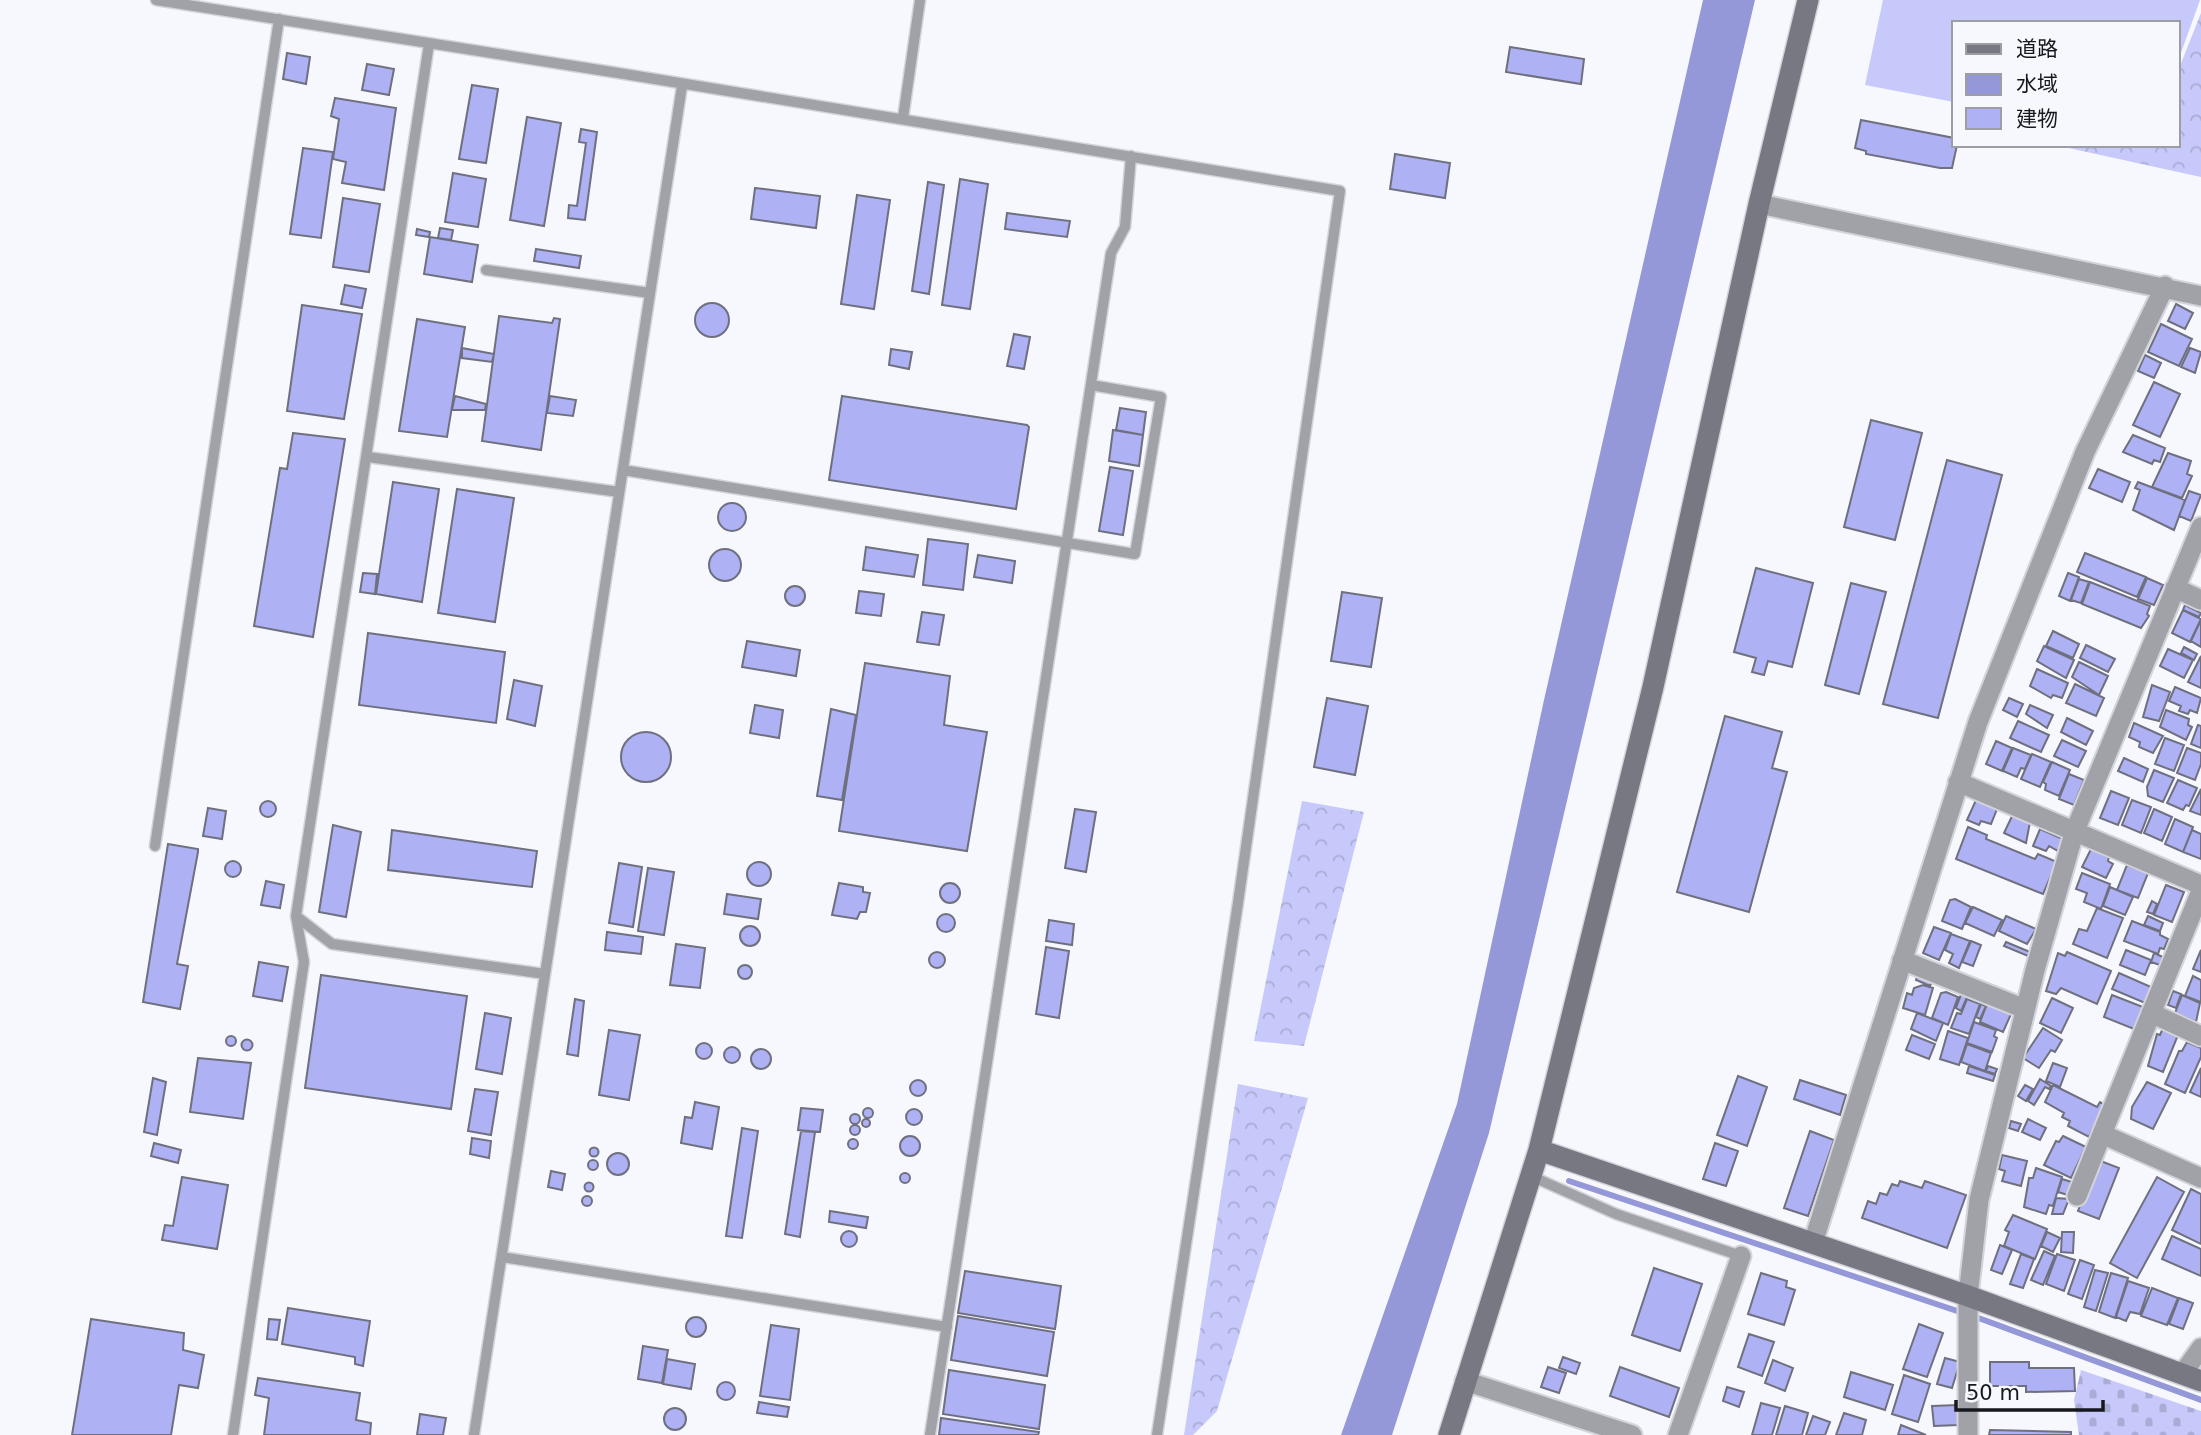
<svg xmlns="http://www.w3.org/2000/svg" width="2201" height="1435" viewBox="0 0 2201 1435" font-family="'DejaVu Sans','Noto Sans JP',sans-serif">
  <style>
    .forest { fill: url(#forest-crowns) }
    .cemetery { fill: url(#cemetery-stones) }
    .pitch { fill: #c6c9f9 }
    .water { fill: #9598d8 }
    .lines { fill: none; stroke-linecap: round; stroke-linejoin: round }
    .stream { stroke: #9598d8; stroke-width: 6 }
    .building { fill: #aeb1f3; stroke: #6f707f; stroke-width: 2 }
    .lane-casing { stroke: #d3d3da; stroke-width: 13 }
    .street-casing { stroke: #d3d3da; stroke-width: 23 }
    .secondary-casing { stroke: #d3d3da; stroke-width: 24 }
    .lane { stroke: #a1a1a8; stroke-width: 10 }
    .street { stroke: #a1a1a8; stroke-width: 19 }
    .secondary { stroke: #777882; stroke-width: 21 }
  </style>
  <defs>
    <pattern id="forest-crowns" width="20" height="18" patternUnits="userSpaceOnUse" patternTransform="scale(1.75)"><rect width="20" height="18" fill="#c6c9f9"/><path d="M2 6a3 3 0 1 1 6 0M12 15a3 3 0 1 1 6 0" fill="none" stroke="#a9acd5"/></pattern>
    <pattern id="cemetery-stones" width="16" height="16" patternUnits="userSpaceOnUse" patternTransform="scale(1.75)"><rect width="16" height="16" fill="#c6c9f9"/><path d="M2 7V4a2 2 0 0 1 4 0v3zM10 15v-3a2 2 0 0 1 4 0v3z" fill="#a9acd5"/></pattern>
  </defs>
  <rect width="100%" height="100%" fill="#f7f7fe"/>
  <!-- forest -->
  <path class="forest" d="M2201 13V177L2055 145H2178V71Z
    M1302 801 1364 812 1304 1046 1254 1041Z
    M1238 1084 1308 1098 1217 1411 1193 1435H1184Z"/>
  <!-- cemetery -->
  <path class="cemetery" d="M2081 1370 2201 1411V1435H2079L2074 1400Z"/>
  <!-- pitch -->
  <path class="pitch" d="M1883 0H2200L2178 61V23H1954V102L1865 85Z"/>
  <!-- water -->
  <path class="water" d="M1703 0H1755L1489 1133 1392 1435H1341L1457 1104 1544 700Z"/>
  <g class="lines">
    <!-- stream -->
    <path class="stream" d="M1569 1181 1984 1320 2201 1400"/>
  </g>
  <!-- building -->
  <path class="building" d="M1510 47 1584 59 1581 84 1506 72Z
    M287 53 310 57 306 84 283 79Z
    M367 64 394 69 389 95 362 90Z
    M472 85 498 89 486 163 459 159Z
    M335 98 396 108 384 190 342 183 346 162 333 159 339 119 331 116Z
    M527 117 561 123 544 226 510 220Z
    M1861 120 1954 138 1957 145 1952 168H1940L1866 154V151L1855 148Z
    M581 129 597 132 585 220 568 218 569 205 577 206 586 143 579 142Z
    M303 148 333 152 321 238 290 234Z
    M1395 154 1450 163 1445 198 1390 189Z
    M453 173 486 179 478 227 445 222Z
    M960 179 988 184 970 309 942 305Z
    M928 182 944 185 929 294 912 291Z
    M755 188 820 196 816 228 751 219Z
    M857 195 890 200 874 309 841 304Z
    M343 198 380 204 369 272 333 267Z
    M1007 213 1070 221 1067 237 1005 229Z
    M440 228 453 230 451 240 438 238Z
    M417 229 430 232 429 237 416 235Z
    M430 237 478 245 472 282 424 274Z
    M536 249 581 256 579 268 534 261Z
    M345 285 366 289 362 308 341 304Z
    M695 320a17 17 0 1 1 34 0a17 17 0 1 1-34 0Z
    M2176 304 2193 313 2185 329 2168 321Z
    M302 305 362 314 344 419 287 411Z
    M499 316 552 323 554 318 560 319 541 450 482 441Z
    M417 319 465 327 447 437 399 431Z
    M2161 324 2192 339 2179 366 2148 352Z
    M1014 334 1030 337 1024 369 1007 366Z
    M462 348 494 354 492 362 462 358Z
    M2190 348 2201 352 2195 373 2181 367Z
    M891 349 912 352 909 369 889 365Z
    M2145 355 2161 363 2154 378 2138 371Z
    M2154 382 2180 394 2160 437 2133 425Z
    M455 396 486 404 485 410H452Z
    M550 396 576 400 573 416 547 413Z
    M842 396 1027 425 1029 427 1016 509 829 480Z
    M1120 408 1146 412 1143 435 1116 430Z
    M1871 420 1922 433 1895 540 1844 527Z
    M1113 430 1143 435 1139 466 1109 461Z
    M293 433 345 439 313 637 254 626 280 468 287 469Z
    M2133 435 2165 448 2160 462 2154 460 2152 464 2123 452Z
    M2168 453 2191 461 2187 474 2192 476 2182 498 2152 487Z
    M1947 460 2002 475 1938 718 1883 704Z
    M1110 467 1133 471 1123 535 1099 531Z
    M2098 469 2130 482 2122 502 2089 488Z
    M393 482 439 489 422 602 376 594Z
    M2138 482 2185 500 2174 530 2133 510 2140 490 2135 488Z
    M457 489 514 498 495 622 438 613Z
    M2189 491 2201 495 2191 521 2179 516Z
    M718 517a14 14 0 1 1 28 0a14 14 0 1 1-28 0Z
    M928 539 968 544 963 590 923 585Z
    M866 547 918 555 914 577 863 570Z
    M709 565a16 16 0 1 1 32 0a16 16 0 1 1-32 0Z
    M2085 553 2146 577 2137 597 2077 572Z
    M978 555 1015 561 1012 583 974 577Z
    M1756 568 1813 583 1792 667 1768 661 1764 675 1752 672 1756 658 1734 652Z
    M363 573 377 574 375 594 360 592Z
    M2068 573 2079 577 2070 601 2059 596Z
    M2147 578 2163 585 2154 605 2138 599Z
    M2079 579 2089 582 2081 603 2071 600Z
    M2090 582 2150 606 2147 614 2149 616 2141 628 2082 604Z
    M1851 583 1886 592 1859 694 1825 685Z
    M785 596a10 10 0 1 1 20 0a10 10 0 1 1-20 0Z
    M859 591 884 594 881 616 856 613Z
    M1342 592 1382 598 1371 667 1331 661Z
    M2185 605 2201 613 2199 617 2183 610Z
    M2183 610 2201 619 2190 642 2172 633Z
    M922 612 944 615 939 645 917 642Z
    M2201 620V647L2191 641Z
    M2053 631 2079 644 2073 658 2046 646Z
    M368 633 505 652 496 723 359 705Z
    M747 641 800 650 796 676 742 667Z
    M2086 645 2115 659 2108 672 2080 658Z
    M2044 646 2074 660 2066 678 2037 661Z
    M2184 647 2197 654 2194 660 2181 653Z
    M2168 649 2193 660 2184 678 2160 666Z
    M2201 656V688L2188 682Z
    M2079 662 2108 676 2099 695 2072 677Z
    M865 663 950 676 944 725 987 732 967 851 839 831Z
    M2037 669 2068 683 2062 698 2053 695 2051 698 2030 686Z
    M514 680 542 686 535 726 507 719Z
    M2075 684 2104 698 2096 716 2066 703Z
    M2152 685 2170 692 2159 721 2143 717Z
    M2175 687 2201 698 2197 713 2190 710 2188 714 2179 711 2181 706 2169 701Z
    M1327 698 1368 706 1355 775 1314 767Z
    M2009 698 2023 704 2017 717 2003 710Z
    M755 705 783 710 779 738 750 733Z
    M2030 705 2053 715 2047 728 2026 714Z
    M831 709 856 715 842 800 817 796Z
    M2166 710 2189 719 2188 725 2192 727 2186 740 2160 727Z
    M1725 716 1782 732 1772 768 1787 772 1749 912 1677 892Z
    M2067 718 2093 731 2086 745 2061 732Z
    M2018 721 2049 735 2041 752 2010 738Z
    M2134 723 2163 736 2153 753 2139 747 2140 742 2129 737Z
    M2198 725 2201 726V748L2191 744Z
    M621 757a25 25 0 1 1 50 0a25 25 0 1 1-50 0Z
    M2165 738 2184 745 2174 771 2155 764Z
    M2062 740 2086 751 2078 767 2054 756Z
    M1996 741 2012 748 2002 771 1986 764Z
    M2013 748 2031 755 2025 769 2021 768 2017 777 2003 771Z
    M2187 748 2201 753V764L2195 780 2177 773Z
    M2032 754 2051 762 2040 787 2021 779Z
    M2124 758 2148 769 2143 782 2118 771Z
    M2052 762 2070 770 2059 796 2045 790 2046 784 2043 782Z
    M2154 770 2174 778 2163 802 2148 796 2147 787Z
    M2069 774 2084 780 2074 805 2059 799Z
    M2178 780 2197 788 2189 806 2186 805 2183 810 2167 803Z
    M2201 789V815L2190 811Z
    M2111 791 2129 798 2118 825 2100 818Z
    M1976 800 1997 809 1991 824 1981 821 1979 825 1967 820Z
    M2132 800 2151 807 2141 833 2122 825Z
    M260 809a8 8 0 1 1 16 0a8 8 0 1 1-16 0Z
    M208 808 226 811 222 839 203 836Z
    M1075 809 1096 812 1086 872 1065 868Z
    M2154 809 2172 817 2162 841 2144 833Z
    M2013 814 2030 822 2026 843 2004 833Z
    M2175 819 2193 827 2183 852 2165 844Z
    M333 825 361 832 346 917 319 912Z
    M1968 827 1987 835 1986 839 2035 859 2038 854 2057 862 2043 894 1956 859Z
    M2040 829 2063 839 2058 851 2049 846 2046 851 2033 846Z
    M392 830 537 851 532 887 388 870Z
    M2192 830 2201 834V859L2183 852Z
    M168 844 198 849V852L177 964 188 966 180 1009 143 1002Z
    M2091 849 2109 857 2108 861 2113 864 2106 878 2082 867Z
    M225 869a8 8 0 1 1 16 0a8 8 0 1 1-16 0Z
    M747 874a12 12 0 1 1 24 0a12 12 0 1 1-24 0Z
    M619 863 642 867 633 927 609 923Z
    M2127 865 2148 873 2138 898 2117 890Z
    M648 868 674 872 664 935 638 931Z
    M2082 873 2110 884 2101 909 2084 902 2087 893 2076 889Z
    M266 881 284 885 280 908 261 905Z
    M940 893a10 10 0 1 1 20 0a10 10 0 1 1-20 0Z
    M839 883 863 887V892L870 893 866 912H860L857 919 832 915Z
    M2166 885 2184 892 2172 922 2154 915Z
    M2110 887 2133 897 2125 915 2103 906Z
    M727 894 761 899 758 919 724 914Z
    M1955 899 1971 907 1962 929 1942 921 1950 900Z
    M2152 901 2157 904 2153 914 2147 912Z
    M1973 907 2002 920 1994 936 1965 923Z
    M2097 908 2123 918 2107 958 2073 944 2079 929 2087 931Z
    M937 923a9 9 0 1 1 18 0a9 9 0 1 1-18 0Z
    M2006 916 2036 929 2027 944 1999 931Z
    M2148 916 2163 923 2160 931 2144 925Z
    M1049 920 1074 924 1072 945 1046 941Z
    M2132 921 2160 932V935L2168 939 2164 949 2160 948 2158 954 2124 941Z
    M740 936a10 10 0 1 1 20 0a10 10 0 1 1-20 0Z
    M1934 927 1951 933 1939 960 1923 953Z
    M607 932 643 937 641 954 605 950Z
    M1951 934 1970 941 1959 968 1949 963 1953 954 1945 950Z
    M1971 941 1981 945 1973 966 1962 962Z
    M2006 942 2030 952 2028 956 2004 946Z
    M676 944 705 948 700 988 670 985Z
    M1046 947 1069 951 1059 1018 1036 1014Z
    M2126 950 2151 960 2145 975 2120 965Z
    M2201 950V972L2193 969Z
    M929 960a8 8 0 1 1 16 0a8 8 0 1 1-16 0Z
    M2067 952 2111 971 2097 1004 2061 988 2056 994 2046 991 2058 953 2065 956Z
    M2154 953 2163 957 2160 965 2151 962Z
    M259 962 288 967 282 1001 253 996Z
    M738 972a7 7 0 1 1 14 0a7 7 0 1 1-14 0Z
    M1919 972 1933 979 1930 986 1916 980Z
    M2119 973 2151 987 2145 1003 2112 989Z
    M321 975 467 996 451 1109 305 1088Z
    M2193 976 2201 980V1002L2185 996Z
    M1923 985 1933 988 1925 1015 1903 1008 1907 993 1912 995 1914 988Z
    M2173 991 2181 994 2176 1008 2168 1005Z
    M1946 992 1958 997 1948 1025 1932 1018 1941 993Z
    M1962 992 1968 995 1961 1011 1956 1008Z
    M2112 995 2143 1007 2134 1029 2104 1017Z
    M2182 995 2200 1003 2196 1022 2175 1013Z
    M2052 998 2073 1008 2061 1033 2040 1023Z
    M575 999 584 1001 578 1056 567 1054Z
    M1967 999 1980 1004 1969 1034 1951 1028 1957 1013 1961 1014Z
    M1981 1004 1986 1006 1980 1019 1976 1017Z
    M1987 1004 2011 1014 2003 1032 1980 1022Z
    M485 1013 511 1018 502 1074 476 1069Z
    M1917 1013 1943 1023 1936 1041 1911 1029Z
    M1974 1022 1996 1030 1994 1036 1997 1038 1992 1052 1967 1043Z
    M2043 1028 2062 1040 2055 1052 2051 1050 2039 1068 2023 1058Z
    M2163 1028 2178 1035 2163 1072 2148 1066 2157 1034 2160 1035Z
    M609 1030 640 1035 629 1100 599 1095Z
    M1948 1031 1968 1038 1959 1065 1940 1059Z
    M1912 1035 1935 1044 1929 1059 1906 1050Z
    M226 1041a5 5 0 1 1 10 0a5 5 0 1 1-10 0Z
    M241.5 1045a5.5 5.5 0 1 1 11 0a5.5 5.5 0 1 1-11 0Z
    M2187 1042 2201 1048V1057L2185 1093 2165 1084 2179 1051H2182Z
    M696 1051a8 8 0 1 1 16 0a8 8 0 1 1-16 0Z
    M1967 1044 1991 1053 1985 1071 1961 1062Z
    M724 1055a8 8 0 1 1 16 0a8 8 0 1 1-16 0Z
    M751 1059a10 10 0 1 1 20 0a10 10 0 1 1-20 0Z
    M198 1058 251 1063 243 1119 190 1112Z
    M2053 1063 2067 1068 2060 1087 2046 1081Z
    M1969 1066 1995 1075 1993 1081 1967 1073Z
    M1988 1066 1997 1069 1995 1074 1986 1071Z
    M2201 1068V1097L2190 1092Z
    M1738 1076 1767 1087 1747 1146 1717 1135Z
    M153 1078 166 1082 157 1135 144 1132Z
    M2040 1079 2051 1086 2049 1089 2045 1087 2034 1105 2028 1101Z
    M1800 1080 1846 1095 1840 1115 1794 1099Z
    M910 1088a8 8 0 1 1 16 0a8 8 0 1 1-16 0Z
    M2147 1082 2171 1093 2153 1129 2131 1119 2132 1107Z
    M2025 1085 2033 1089 2026 1101 2018 1096Z
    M2053 1085 2097 1107 2100 1102 2105 1105 2089 1137 2068 1126 2070 1121 2062 1117 2064 1113 2045 1102Z
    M475 1089 498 1092 491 1135 468 1131Z
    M695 1102 719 1107 712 1149 681 1143 685 1117 692 1118Z
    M863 1113a5 5 0 1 1 10 0a5 5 0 1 1-10 0Z
    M801 1108 823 1110 820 1132 798 1130Z
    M906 1117a8 8 0 1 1 16 0a8 8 0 1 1-16 0Z
    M850 1119a5 5 0 1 1 10 0a5 5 0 1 1-10 0Z
    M862 1123a4 4 0 1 1 8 0a4 4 0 1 1-8 0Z
    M2028 1119 2046 1128 2040 1140 2022 1132Z
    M2011 1121 2021 1124 2018 1131 2009 1128Z
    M850 1130a5 5 0 1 1 10 0a5 5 0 1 1-10 0Z
    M742 1128 758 1131 742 1238 726 1236Z
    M801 1131 815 1132 800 1237 785 1234Z
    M1810 1131 1834 1140 1808 1216 1784 1208Z
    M900 1146a10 10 0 1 1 20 0a10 10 0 1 1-20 0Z
    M2063 1136 2086 1147 2071 1178 2044 1165 2056 1141 2059 1142Z
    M472 1138 491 1141 489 1158 470 1154Z
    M848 1144a5 5 0 1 1 10 0a5 5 0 1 1-10 0Z
    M154 1143 181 1150 178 1163 151 1156Z
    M1715 1143 1738 1151 1726 1186 1703 1179Z
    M589.5 1152a4.5 4.5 0 1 1 9 0a4.5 4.5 0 1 1-9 0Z
    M607 1164a11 11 0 1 1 22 0a11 11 0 1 1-22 0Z
    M2002 1155 2027 1161 2021 1186 2002 1181 2005 1171 1999 1169Z
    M2098 1160 2119 1168 2099 1219 2078 1211Z
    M588 1165a5 5 0 1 1 10 0a5 5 0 1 1-10 0Z
    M2036 1168 2062 1177 2053 1206 2049 1205 2046 1214 2024 1207 2029 1178H2033Z
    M551 1171 565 1174 562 1190 548 1187Z
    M900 1178a5 5 0 1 1 10 0a5 5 0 1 1-10 0Z
    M182 1177 228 1185 217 1249 162 1240 165 1225 173 1226Z
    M2157 1177 2184 1192 2137 1278 2110 1263Z
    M2062 1179 2075 1183 2071 1196 2058 1192Z
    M1900 1181 1922 1188 1925 1181 1966 1195 1947 1248 1862 1218 1868 1201 1876 1204 1880 1193 1887 1195 1892 1184 1898 1186Z
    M584.5 1187a4.5 4.5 0 1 1 9 0a4.5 4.5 0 1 1-9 0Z
    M2191 1189 2201 1194V1244L2172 1230Z
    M582 1201a5 5 0 1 1 10 0a5 5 0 1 1-10 0Z
    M2056 1198 2069 1199 2063 1214H2052Z
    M830 1211 868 1217 866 1228 829 1222Z
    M2013 1215 2047 1229 2035 1259 2004 1246 2009 1232 2005 1230Z
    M841 1239a8 8 0 1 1 16 0a8 8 0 1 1-16 0Z
    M2047 1232 2060 1238 2053 1252 2041 1246Z
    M2062 1232H2074L2073 1253 2061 1252Z
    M2172 1236 2201 1249V1276L2162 1259Z
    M2000 1245 2012 1250 2002 1274 1991 1270Z
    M2044 1251 2055 1256 2043 1285 2031 1280Z
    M2021 1254 2034 1259 2023 1288 2010 1284Z
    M2057 1254 2075 1260 2064 1291 2046 1284Z
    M2080 1260 2094 1265 2082 1299 2068 1294Z
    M1654 1268 1702 1284 1680 1351 1632 1335Z
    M2095 1270 2108 1273 2096 1311 2084 1307Z
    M965 1271 1061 1286 1055 1329 958 1313Z
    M1761 1273 1787 1281 1786 1287 1795 1290 1784 1325 1748 1314Z
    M2111 1273 2128 1278 2115 1318 2099 1312Z
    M2128 1281 2149 1288 2140 1314 2130 1312 2126 1321 2116 1317Z
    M2152 1288 2178 1298 2167 1325 2141 1316Z
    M2179 1298 2193 1303 2183 1329 2169 1324Z
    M288 1308 370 1321 363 1366 355 1364V1357L282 1344Z
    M958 1316 1054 1332 1047 1376 951 1360Z
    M686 1327a10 10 0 1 1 20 0a10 10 0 1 1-20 0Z
    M91 1319 184 1333 183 1350 204 1355 198 1388 179 1385 171 1435H72Z
    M269 1319 280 1320 277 1340 267 1339Z
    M1919 1324 1943 1333 1927 1377 1903 1369Z
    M771 1325 799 1329 790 1400 760 1396Z
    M1749 1334 1774 1342 1762 1376 1738 1367Z
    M643 1346 668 1350 662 1383 638 1379Z
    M1563 1357 1580 1363 1576 1374 1559 1368Z
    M1945 1358 1960 1362 1952 1388 1937 1384Z
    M667 1359 695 1364 691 1389 663 1384Z
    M1773 1360 1793 1368 1785 1391 1765 1383Z
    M1990 1362H2029V1368H2074L2075 1391 2026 1392V1386H1990Z
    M1548 1367 1566 1373 1559 1393 1541 1387Z
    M1620 1367 1679 1388 1669 1417 1610 1396Z
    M949 1370 1045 1385 1039 1429 943 1414Z
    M1851 1372 1893 1385 1885 1410 1844 1397Z
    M1904 1375 1930 1384 1918 1422 1892 1414Z
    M258 1378 360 1393 356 1420 371 1423 370 1435H264L269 1398 255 1395Z
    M717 1391a9 9 0 1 1 18 0a9 9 0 1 1-18 0Z
    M1727 1387 1744 1392 1739 1407 1723 1401Z
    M759 1402 789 1407 787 1417 757 1413Z
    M1761 1403 1780 1408 1772 1435H1752Z
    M1958 1405 1959 1425 1934 1426 1932 1406Z
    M1785 1406 1808 1413 1802 1435H1776Z
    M664 1419a11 11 0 1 1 22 0a11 11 0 1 1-22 0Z
    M1844 1413 1866 1420 1862 1435H1836Z
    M420 1414 446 1418 443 1435H417Z
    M1813 1416 1830 1422 1825 1435H1806Z
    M941 1418 1039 1432 1038 1435H939Z
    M1901 1425 1926 1435H1898Z
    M1990 1430 2071 1432V1435H1989Z"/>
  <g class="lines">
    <!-- lane casing -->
    <g class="lane-casing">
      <path id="lane" d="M156 0C551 61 946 126 1340 191L1238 903 1157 1435
        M903 118 920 0
        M486 270 650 293
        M368 457 619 492
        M623 470 1135 554 1161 397 1091 385
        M155 846 279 19
        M296 916 332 944 545 974
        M1531 1176 1616 1214 1741 1256
        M502 1257 947 1327
        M233 1435 304 962 296 916 429 44
        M474 1435 682 86
        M930 1435 1111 253 1125 227 1131 156"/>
    </g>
    <!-- street casing -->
    <g class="street-casing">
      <path id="street" d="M1759 204 2201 296
        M2175 588 2201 600
        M1958 782 2201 885
        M2201 891 2102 1134 2201 1178
        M1902 960 2025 1009
        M2151 1013 2201 1036
        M2077 1196 2102 1134
        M1813 1243 1978 722 2085 452 2165 286
        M2183 1373 2201 1348
        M1465 1381 1632 1435
        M1678 1435 1741 1256
        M1968 1435V1296L1979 1200 2035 970 2074 833 2201 527"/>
    </g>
    <!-- secondary casing -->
    <g class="secondary-casing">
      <path id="secondary" d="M1539 1150 1968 1296 2201 1381
        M1449 1435 1539 1150 1653 687 1759 204 1808 0"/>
    </g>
    <!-- lane -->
    <use href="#lane" class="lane"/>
    <!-- street -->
    <use href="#street" class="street"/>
    <!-- secondary -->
    <use href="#secondary" class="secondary"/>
  </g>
  <!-- legend -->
  <rect x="1952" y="21" width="228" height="126" fill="#f7f7fe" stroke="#9d9ea4" stroke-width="2"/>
  <rect x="1966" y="44" width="35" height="10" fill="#777882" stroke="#9d9ea4" stroke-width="2"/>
  <text x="2016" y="56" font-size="21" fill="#17181d">道路</text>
  <rect x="1966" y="74" width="35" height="21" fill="#9598d8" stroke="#9d9ea4" stroke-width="2"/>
  <text x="2016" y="91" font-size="21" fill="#17181d">水域</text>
  <rect x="1966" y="108" width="35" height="21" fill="#aeb1f3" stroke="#9d9ea4" stroke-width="2"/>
  <text x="2016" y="126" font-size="21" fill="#17181d">建物</text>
  <!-- scale -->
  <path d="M1956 1400v10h147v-10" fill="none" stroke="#17181d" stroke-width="3.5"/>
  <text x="1966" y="1400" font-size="21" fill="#17181d" stroke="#f7f7fe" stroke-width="5" paint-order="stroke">50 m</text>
</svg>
